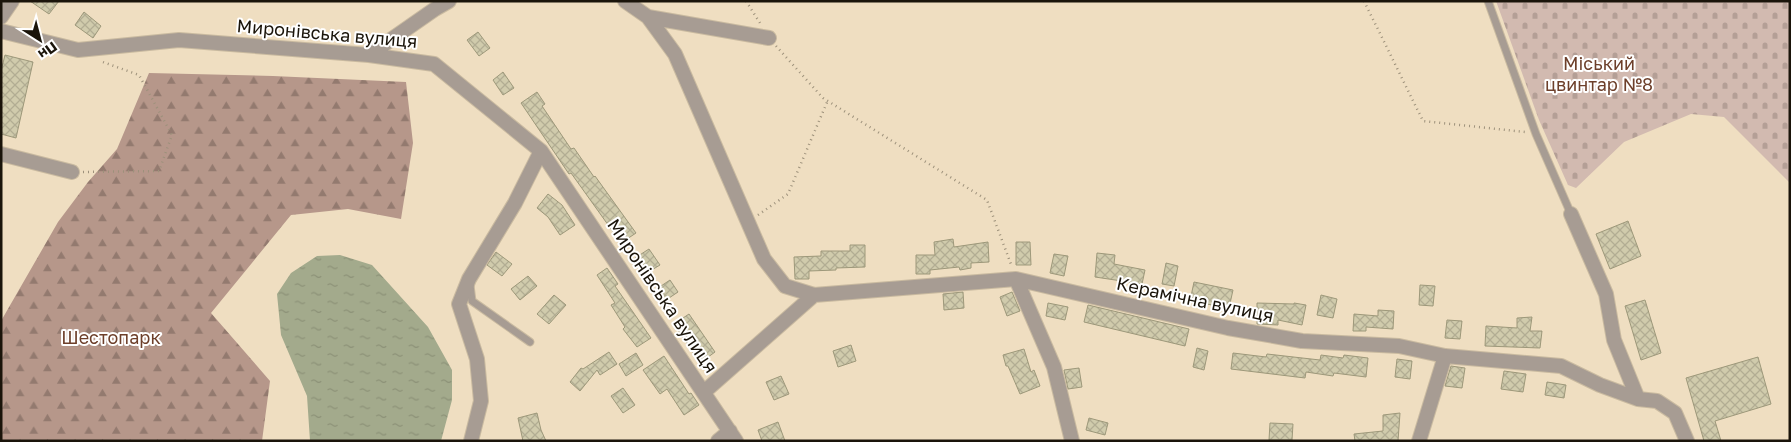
<svg xmlns="http://www.w3.org/2000/svg" width="1791" height="442" viewBox="0 0 1791 442" font-family="'Golos Text',sans-serif">
  <style>
    .forest { fill: url(#forest-firs) }
    .cemetery { fill: url(#cemetery-stones) }
    .water { fill: url(#water-ripples) }
    .building { fill: url(#building-cross-hatch); stroke: #9d987a }
    .lines { fill: none; stroke-linecap: round; stroke-linejoin: round }
    .service-casing { stroke: #c9baa0; stroke-width: 9 }
    .minor-casing { stroke: #c9baa0; stroke-width: 16 }
    .path { stroke: #9d917b; stroke-width: 2.5; stroke-dasharray: 1 4; stroke-linecap: butt }
    .service { stroke: #a79c93; stroke-width: 7 }
    .minor { stroke: #a79c93; stroke-width: 14 }
    .labels { text-anchor: middle; stroke-width: 4; stroke-linejoin: round; paint-order: stroke }
    .street-label { font-size: 18px; fill: #1a140a; stroke: #fff }
    .park-label { font-size: 18px; fill: #6d3f2a; stroke: #fff }
  </style>
  <defs>
    <pattern id="forest-firs" width="22" height="20" patternUnits="userSpaceOnUse" patternTransform="scale(1.25)"><rect width="22" height="20" fill="#b6978a"/><path d="M5 1l3.5 6h-7zM16 11l3.5 6h-7z" fill="#937a6f"/></pattern>
    <pattern id="cemetery-stones" width="16" height="16" patternUnits="userSpaceOnUse" patternTransform="scale(1.25)"><rect width="16" height="16" fill="#d2bab0"/><path d="M2 7V4a2 2 0 0 1 4 0v3zM10 15v-3a2 2 0 0 1 4 0v3z" fill="#b49f96"/></pattern>
    <pattern id="water-ripples" width="26" height="14" patternUnits="userSpaceOnUse" patternTransform="scale(1.25)"><rect width="26" height="14" fill="#a3aa8c"/><path d="M2 4q2-2 4 0t4 0M15 11q2-2 4 0t4 0" fill="none" stroke="#8c9177"/></pattern>
    <pattern id="building-cross-hatch" width="8" height="8" patternUnits="userSpaceOnUse" patternTransform="scale(1.25)"><rect width="8" height="8" fill="#d0cbac"/><path d="M0 0l8 8M0 8l8-8" fill="none" stroke="#b2ad93"/></pattern>
  </defs>
  <rect width="100%" height="100%" fill="#efdec1"/>
  <!-- forest -->
  <path class="forest" d="M149 73 273 76 406 82 413 143 401 219 348 209 291 215 211 313 270 381 262 441H1V321L58 222 88 182 117 149Z"/>
  <!-- cemetery -->
  <path class="cemetery" d="M1496 1H1790V183L1724 117 1691 114 1624 142 1576 188 1568 185 1539 120Z"/>
  <!-- water -->
  <path class="water" d="M340 255 372 265 428 327 452 370V400L441 441H310L307 396 281 335 277 294 291 273 317 256Z"/>
  <!-- building -->
  <path class="building" d="M30 1H59L49 14Z
    M84 12 101 26 93 38 75 25Z
    M478 32 490 48 479 56 467 40Z
    M5 55 33 62 16 138 1 134V71Z
    M503 72 514 88 503 95 493 80Z
    M537 92 545 104 542 106 571 149 574 148 594 177 595 176 636 233 621 243 571 173 569 174 521 103Z
    M548 194 562 205 575 225 560 235 548 217 537 208Z
    M1628 221 1641 256 1610 269 1596 234Z
    M953 239 954 247 988 242 989 262 971 263V268L960 270 959 267 930 270V274H916V255H935L934 242Z
    M1016 242H1030L1031 265H1016Z
    M850 245H865V267L836 268V270L809 271V279H795L794 257 821 256V251H850Z
    M649 249 660 265 645 274 635 258Z
    M496 252 512 264 502 276 487 265Z
    M1097 253 1115 255 1114 264 1145 270 1142 284 1095 277Z
    M1054 254 1068 256 1064 276 1050 273Z
    M1166 263 1178 266 1174 286 1162 284Z
    M607 268 618 284 615 286 651 338 637 347 623 329 625 327 611 305 615 303 597 275Z
    M528 276 537 286 520 300 511 289Z
    M670 280 678 292 663 302 655 290Z
    M1194 282 1233 290 1229 308 1190 301Z
    M1420 285 1435 286 1433 306 1419 305Z
    M963 292 964 308 944 310 943 294Z
    M1012 292 1020 311 1007 316 1000 297Z
    M554 295 566 305 549 324 537 314Z
    M1321 295 1337 299 1333 318 1317 315Z
    M1645 300 1661 353 1641 360 1625 306Z
    M1048 303 1068 307 1065 320 1046 316Z
    M1257 303 1294 304V303L1306 305 1302 325 1278 320V325L1257 324Z
    M1088 305 1189 329 1185 346 1084 322Z
    M1378 310 1394 311 1393 329 1366 327V331H1353L1354 314 1378 316Z
    M689 314 715 352 700 363 674 324Z
    M1532 317 1530 331H1542L1540 348 1485 346 1486 326 1517 328V318Z
    M1447 320 1462 321 1460 339 1445 338Z
    M851 345 856 361 838 367 833 351Z
    M1197 348 1208 351 1204 370 1193 367Z
    M1024 349 1031 372 1034 370 1040 386 1020 394 1008 366H1006L1003 355Z
    M609 352 617 364 600 375 597 370 580 391 570 382 581 368 583 369Z
    M636 353 643 365 626 376 619 364Z
    M1233 353 1266 357 1267 354 1320 360 1321 355 1343 358 1344 355 1368 358 1366 377 1334 373 1333 376 1306 372 1305 378 1231 369Z
    M664 356 689 394 691 393 699 405 684 415 667 389 660 394 643 370Z
    M1758 357 1771 404 1715 421 1721 441H1704L1686 378Z
    M1397 359 1412 361 1410 379 1395 377Z
    M1451 366 1465 368 1462 388 1445 386Z
    M1079 368 1082 387 1068 389 1064 370Z
    M1504 371 1526 374 1523 392 1501 389Z
    M781 376 789 394 774 400 766 382Z
    M1547 382 1566 385 1564 398 1545 395Z
    M623 388 635 405 623 413 611 396Z
    M537 413 541 430 546 441H523L518 418Z
    M1400 413 1398 441H1355L1354 434 1383 431V415Z
    M1089 418 1108 423 1105 435 1086 430Z
    M778 422 785 441H762L758 430Z
    M1270 423 1293 424 1292 440H1269Z"/>
  <g class="lines">
    <!-- service casing -->
    <g class="service-casing">
      <path id="service" d="M1488 1 1536 134 1571 214
        M470 285 472 301 530 342"/>
    </g>
    <!-- minor casing -->
    <g class="minor-casing">
      <path id="minor" d="M625 1 648 17 675 54 764 259 785 286 814 295
        M1 17 12 1
        M648 17 769 38
        M1 31 78 50 179 40 369 55 434 64 541 151 736 441
        M369 55 435 9 449 1
        M1 154 72 172
        M1571 214 1606 294 1614 340 1638 399
        M1016 279 1054 367 1072 441
        M704 392 814 295 1016 279 1228 328 1302 341 1399 346 1445 356 1561 366 1600 385 1638 399 1657 401 1675 413 1687 441
        M471 441 481 401 477 359 459 304 469 279 515 203 541 151
        M718 441 730 431
        M1419 441 1445 356"/>
    </g>
    <!-- path -->
    <path class="path" d="M746 1 760 23
      M1364 1 1423 121 1525 132
      M776 46 823 98 987 200 1012 267
      M83 172 159 171 172 135 139 75 100 61
      M758 215 788 194 828 100"/>
    <!-- service -->
    <use href="#service" class="service"/>
    <!-- minor -->
    <use href="#minor" class="minor"/>
  </g>
  <g class="labels">
    <!-- street labels -->
    <g class="street-label">
      <text transform="translate(327 34) rotate(5)" y="6">Миронівська вулиця</text>
      <text transform="translate(662 296) rotate(56)" y="6">Миронівська вулиця</text>
      <text transform="translate(1195 300) rotate(12)" y="6">Керамічна вулиця</text>
    </g>
    <!-- park labels -->
    <g class="park-label">
      <text x="1599" y="70">Міський<tspan x="1599" dy="21">цвинтар №8</tspan></text>
      <text x="111" y="344">Шестопарк</text>
    </g>
  </g>
  <!-- border -->
  <rect width="1791" height="442" fill="none" stroke="#1a140a" stroke-width="5"/>
  <!-- north arrow -->
  <g transform="translate(40 40) rotate(144)" stroke="#ffffff" stroke-width="4" paint-order="stroke">
  <path d="M0-4L9 19L0 12L-9 19Z" fill="#1a140a"/>
  <text y="-8" font-size="14" font-weight="bold" text-anchor="middle" fill="#1a140a">Пн</text>
  </g>
</svg>
